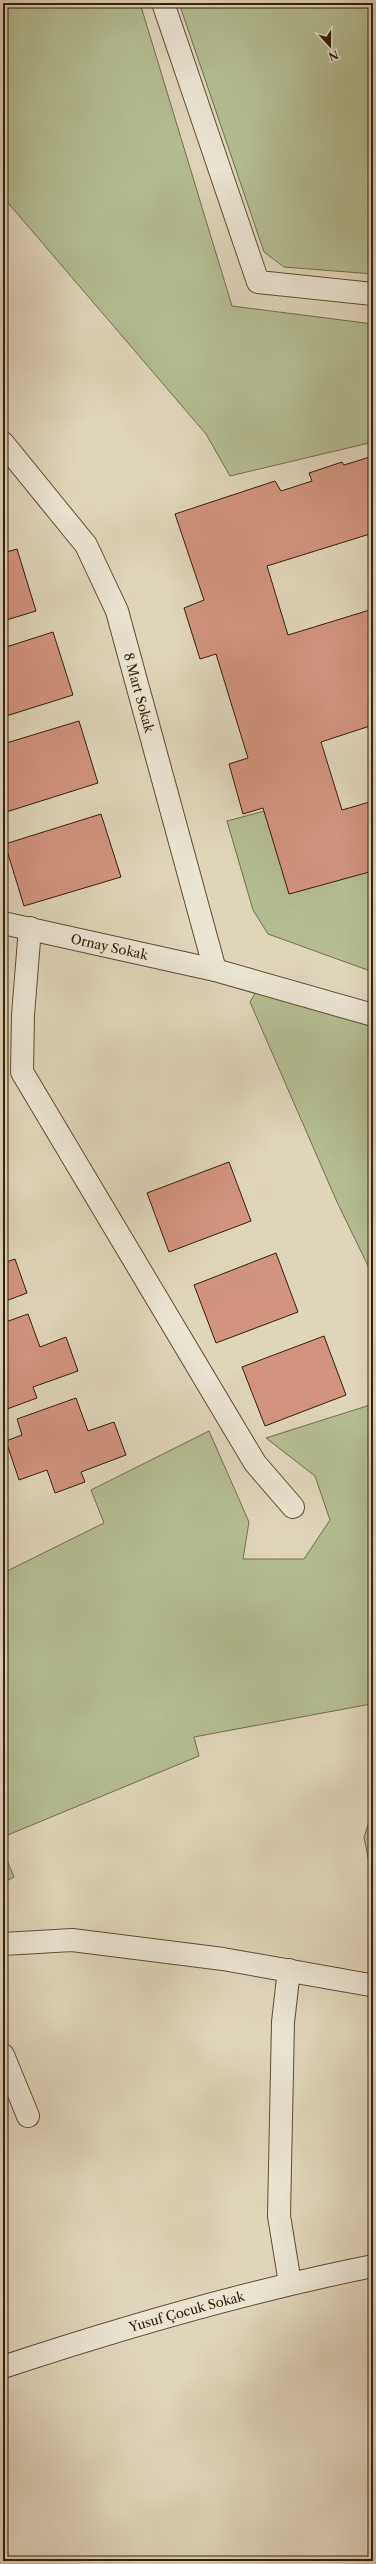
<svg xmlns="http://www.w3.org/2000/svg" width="376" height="2564" viewBox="0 0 376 2564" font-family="'Libre Caslon Text',serif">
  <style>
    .green { fill: #b3bd90; stroke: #746e4a }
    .building { fill: #d2947d; stroke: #352003 }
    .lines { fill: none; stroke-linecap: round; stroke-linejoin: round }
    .lane-casing { stroke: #604d31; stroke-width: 24 }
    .street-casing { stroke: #604d31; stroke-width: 24 }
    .lane { stroke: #eae4d3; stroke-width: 22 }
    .street { stroke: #eae4d3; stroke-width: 22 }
    .labels { text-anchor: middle; stroke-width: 3; stroke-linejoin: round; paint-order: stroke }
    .street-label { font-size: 13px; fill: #352003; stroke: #eae4d3 }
  </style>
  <rect width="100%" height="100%" fill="#dfd5bb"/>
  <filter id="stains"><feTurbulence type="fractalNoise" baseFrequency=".005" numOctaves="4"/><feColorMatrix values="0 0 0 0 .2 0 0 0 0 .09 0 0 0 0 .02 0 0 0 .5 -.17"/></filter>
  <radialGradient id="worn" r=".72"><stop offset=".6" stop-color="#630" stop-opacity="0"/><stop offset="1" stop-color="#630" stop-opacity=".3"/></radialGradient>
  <!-- green -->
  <path class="green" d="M3 3H140L232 306 373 324V442L230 476 206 434 3 197Z
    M179 3H373V274L284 267 264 252Z
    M268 810 373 871V972L268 934 253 910 227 821Z
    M258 988 373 1014V1276L337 1202 250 1002Z
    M373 1404V1706L371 1704 194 1737 199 1756 3 1837V1573L104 1523 91 1490 209 1431 249 1522 243 1559H304L330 1520 315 1476 266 1438Z
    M373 1810V1883L364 1837Z
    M3 1851 14 1877 3 1883Z"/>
  <!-- building -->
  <path class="building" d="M373 456V533L267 566 288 635 373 609V725L321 742 342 810 373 801V871L289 894 263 808 243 814 229 764 248 758 216 654 200 659 184 608 204 600 175 514 275 481 281 491 312 481 309 473 342 462 344 465Z
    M17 549 36 611 3 621V553Z
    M53 632 73 695 3 717V648Z
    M79 721 98 783 3 813V744Z
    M101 814 121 877 24 906 5 844Z
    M229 1162 251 1221 169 1252 147 1193Z
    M276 1253 298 1312 216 1343 194 1285Z
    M15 1259 27 1293 3 1302V1263Z
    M28 1314 40 1347 66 1337 78 1371 33 1387 37 1398 7 1409 3 1398V1323Z
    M324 1336 346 1395 265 1426 242 1367Z
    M76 1398 88 1431 114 1422 126 1455 81 1472 85 1482 55 1493 47 1470 19 1480 6 1441 22 1435 17 1419Z"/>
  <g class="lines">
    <!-- lane casing -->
    <g class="lane-casing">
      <path id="lane" d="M289 1970 283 2022 279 2216 290 2283
        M3 2055 28 2116"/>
    </g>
    <!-- street casing -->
    <g class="street-casing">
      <g id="street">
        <path d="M163 3 258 282 373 294"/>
        <path id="s1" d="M3 443 86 545 117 611 215 970"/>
        <path id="s2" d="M3 923 215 970 373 1015"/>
        <path d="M30 928 23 1015 22 1072 255 1463 293 1507"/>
        <path d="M3 1944 72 1940 223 1959 370 1985"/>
        <path id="s3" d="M3 2367C124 2327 248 2291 373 2266"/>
      </g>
    </g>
    <!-- lane -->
    <use href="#lane" class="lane"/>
    <!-- street -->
    <use href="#street" class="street"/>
  </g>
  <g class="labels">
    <!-- street labels -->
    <g class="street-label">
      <text dy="5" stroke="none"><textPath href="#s1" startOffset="289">8 Mart Sokak</textPath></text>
      <text dy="5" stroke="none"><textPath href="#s2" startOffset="109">Ornay Sokak</textPath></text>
      <text dy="5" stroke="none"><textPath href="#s3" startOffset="192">Yusuf Çocuk Sokak</textPath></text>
    </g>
  </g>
  <!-- margin -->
  <rect width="376" height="2564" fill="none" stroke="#dfd5bb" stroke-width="16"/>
  <rect x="4" y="4" width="368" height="2556" fill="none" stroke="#352003" stroke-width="2"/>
  <rect x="8" y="8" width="360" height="2548" fill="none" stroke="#352003"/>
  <!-- north arrow -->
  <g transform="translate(330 46) rotate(159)" stroke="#eae4d3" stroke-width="3" paint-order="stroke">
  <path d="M0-3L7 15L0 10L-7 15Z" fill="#352003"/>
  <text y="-6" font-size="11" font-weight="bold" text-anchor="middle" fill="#352003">N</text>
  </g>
  <rect width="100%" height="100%" filter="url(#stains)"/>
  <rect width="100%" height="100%" fill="url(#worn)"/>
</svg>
